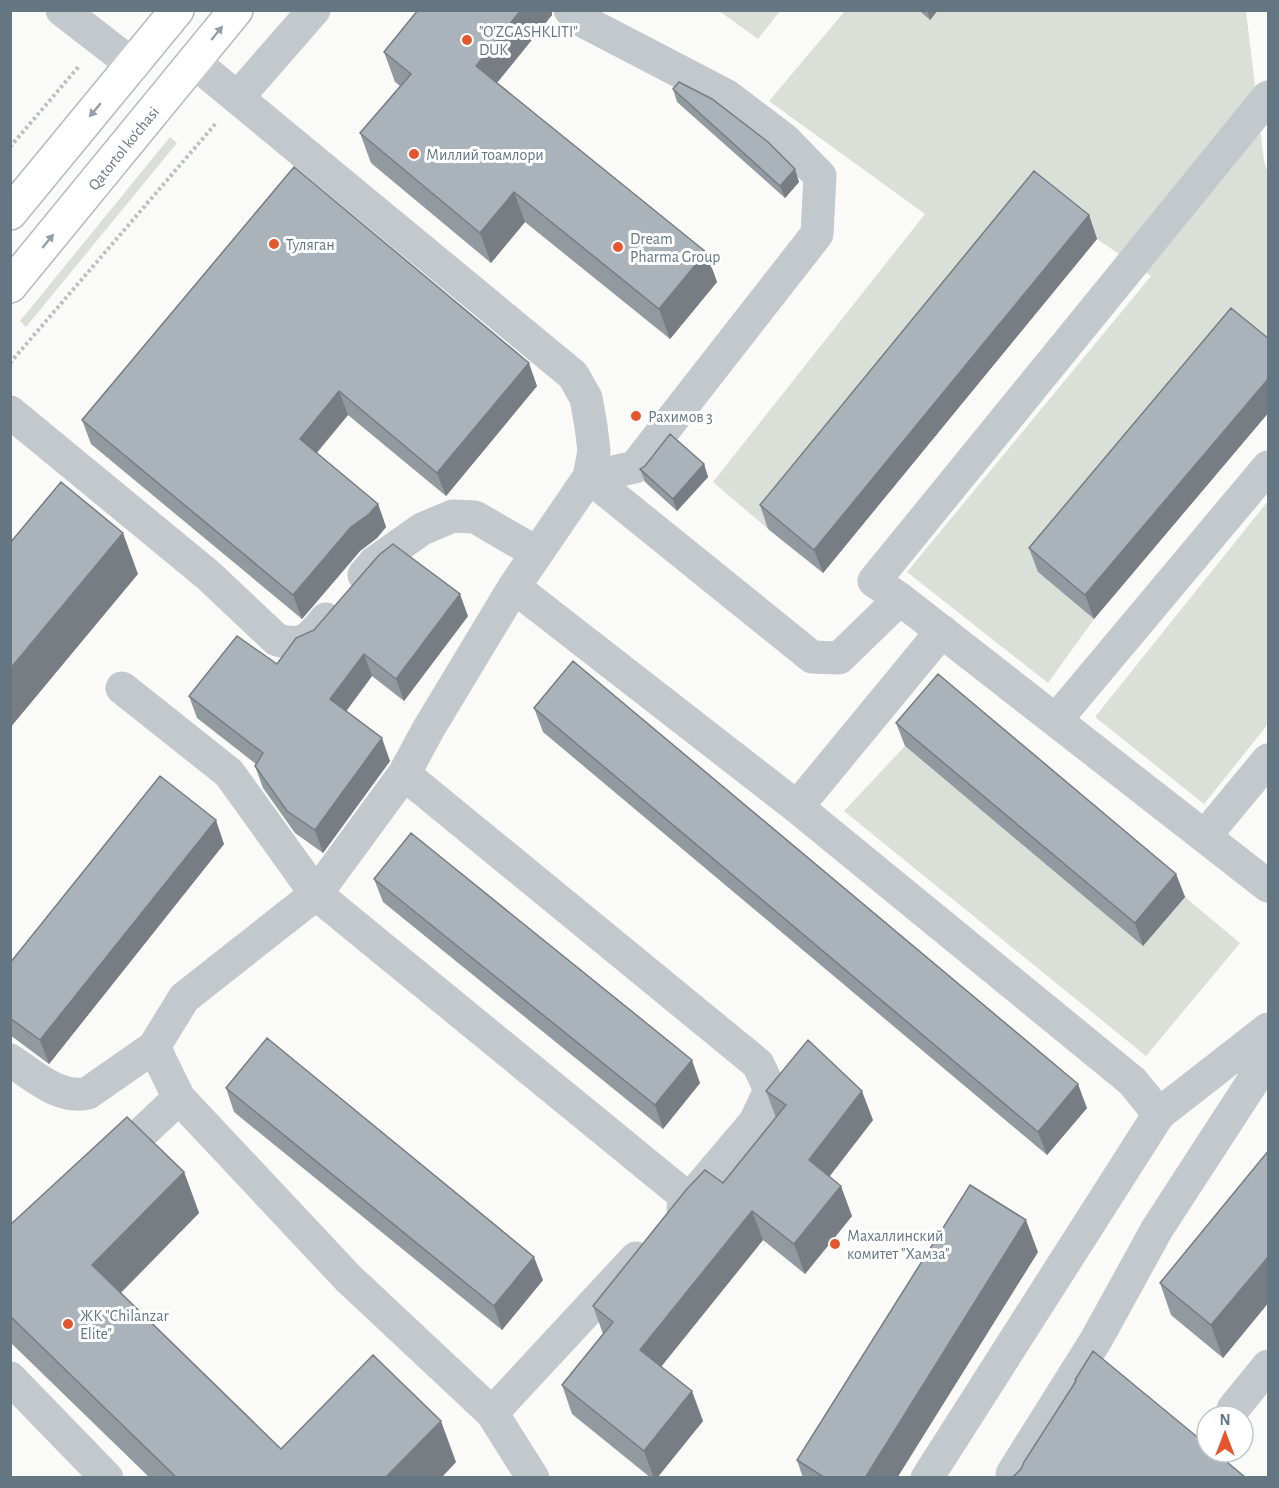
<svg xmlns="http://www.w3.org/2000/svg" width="1279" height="1488" viewBox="0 0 1279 1488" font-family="'Alegreya Sans',sans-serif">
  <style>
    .green { fill: #dadfd7 }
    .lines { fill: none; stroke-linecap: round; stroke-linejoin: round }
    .major-casing { stroke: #b5babe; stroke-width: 36 }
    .path { stroke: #bbbfc2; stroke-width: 4; stroke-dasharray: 3 3; stroke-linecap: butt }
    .minor { stroke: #c3c8cc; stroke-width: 33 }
    .major { stroke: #fff; stroke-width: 33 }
    .wall { fill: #929a9f }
    .shaded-wall { fill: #777d82 }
    .building { fill: #aab3b9; stroke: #777d82; stroke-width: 1.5 }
    .oneway { fill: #939fa8 }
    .poi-dot { fill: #e4572e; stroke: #fff; stroke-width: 2 }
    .labels { text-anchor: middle; stroke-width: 6; stroke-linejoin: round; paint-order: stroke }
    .poi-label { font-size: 16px; fill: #657683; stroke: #fff; text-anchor: start }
    .street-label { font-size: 16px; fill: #657683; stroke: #fff }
  </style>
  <rect width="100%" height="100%" fill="#fafaf8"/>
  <!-- green -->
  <path class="green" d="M938 10 1246 11 1264 161 1268 174V356L1038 572 1094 619 1048 683 907 572 1151 276 1097 239 1043 195 768 529 713 482 925 214 769 101 845 11H918L930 20Z
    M719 11H780L758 39Z
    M170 137 177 143 26 327 20 321Z
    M1268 501V724L1204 804 1095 717Z
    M905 746 1143 946 1185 897 1240 943 1146 1056 844 811Z"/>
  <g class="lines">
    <!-- major casing -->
    <g class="major-casing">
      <path id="major" d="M10 213 177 10
        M10 286 236 10"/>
    </g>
    <!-- path -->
    <path class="path" d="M10 147 80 65
      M10 363 217 122"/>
    <!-- minor -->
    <path class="minor" d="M62 10 133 65
      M570 10 583 21 727 96 785 140 820 176 817 234 635 467 589 477
      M194 62 573 375 586 398 591 426 594 451 589 477 514 587 429 728 404 774 316 894 184 998 154 1047 179 1098 348 1278 492 1413 533 1478
      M238 97 314 10
      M1268 97 874 581 900 599 1268 886
      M10 412 208 575 277 640C305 647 309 639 326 619
      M589 477 812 657 839 658 900 599
      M364 575 374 563 422 529 453 516 475 517 537 553
      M514 587 797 807 1132 1081 1159 1114
      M122 688 229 773 316 894 690 1200
      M1056 720 1268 467
      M404 774 758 1064 770 1090 755 1122 683 1207
      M797 807 942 631
      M1205 836 1268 760
      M10 1060C33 1075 59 1100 88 1093L154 1047
      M111 1162 179 1098
      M10 1378 107 1478
      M1233 1409 1268 1366
      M492 1413 636 1258
      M927 1478 1159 1114 1268 1029
      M1012 1478V1474L1096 1340 1157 1229 1268 1058"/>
    <!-- major -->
    <use href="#major" class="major"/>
  </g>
  <!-- wall -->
  <path class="wall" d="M918 10H938L930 20Z
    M552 15 497 83 706 252 717 282 670 339 525 222 491 263 371 163 360 133 400 86 395 82 384 52Z
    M673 89 799 182 785 198 677 102Z
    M294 167 537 386 446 496 348 415 317 453 378 504 386 527 377 538 360 551 302 619 91 444 82 420Z
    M1089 215 1097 239 823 573 768 529 760 505Z
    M1269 339V412L1094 619 1038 572 1029 548Z
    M704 464 708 477 677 511 645 482 640 469Z
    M468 616 404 701 372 676 346 711 390 761 323 853 295 833 263 788 255 766 256 764 197 718 189 696 277 664Z
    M534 708 1087 1108 1047 1155 543 732Z
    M896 723 1176 874 1185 897 1143 946 905 746Z
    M224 844 49 1064 10 1035V963Z
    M374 879 700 1083 663 1129 383 902Z
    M226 1088 543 1280 502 1330 234 1112Z
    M766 1091 873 1120 829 1177 852 1216 805 1274 763 1240 661 1367 703 1421 657 1478H651L572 1414 562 1385 603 1334 593 1306 723 1183 776 1118Z
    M1269 1150V1302L1223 1358 1171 1315 1160 1283Z
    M184 1172 199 1213 121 1293 281 1449 456 1462 441 1478H150L10 1342V1225Z
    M1038 1252 897 1478H803L797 1460Z"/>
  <!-- shaded-wall -->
  <path class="shaded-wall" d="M521 10H552V15L486 96 476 66Z
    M927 10H938L930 20Z
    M795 169 799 182 785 198 780 186Z
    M514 192 525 222 491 263 480 233Z
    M1089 215 1097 239 823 573 814 550Z
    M706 252 717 282 670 339 659 309Z
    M529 363 537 386 446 496 437 473Z
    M1269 378V412L1094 619 1085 595Z
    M339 391 348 415 308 462 300 439Z
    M704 464 708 477 677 511 673 499Z
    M378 504 386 527 377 538 360 551 302 619 293 595 351 527Z
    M123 533 138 574 10 728V669Z
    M460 594 468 616 404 701 396 679Z
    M364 654 372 676 339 721 330 699Z
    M382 738 390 761 323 853 315 830Z
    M216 820 224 844 49 1064 40 1040Z
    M1176 874 1185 897 1143 946 1135 923Z
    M692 1060 700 1083 663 1129 655 1105Z
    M1078 1084 1087 1108 1047 1155 1038 1132Z
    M862 1091 873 1120 819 1190 809 1160Z
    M184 1172 199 1213 107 1306 92 1265Z
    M841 1186 852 1216 805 1274 794 1244Z
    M752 1211 763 1240 651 1379 640 1350Z
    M1026 1220 1038 1252 897 1478H865Z
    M1269 1256V1302L1223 1358 1211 1325Z
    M534 1257 543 1280 502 1330 494 1306Z
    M692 1391 703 1421 657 1478H654L644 1451Z
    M441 1421 456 1462 441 1478H385Z"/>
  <!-- building -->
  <path class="building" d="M418 10H521L476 66 706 252 659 309 514 192 480 233 360 133 411 74 384 52Z
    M679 82 712 99 768 142 795 169 780 186 673 89Z
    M294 167 529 363 437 473 339 391 300 439 378 504 369 514 351 527 293 595 82 420Z
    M1034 171 1089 215 814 550 760 505Z
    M1231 308 1269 339V378L1085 595 1029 548Z
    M670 434 704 464 673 499 640 469 645 466Z
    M61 482 123 533 10 669V543Z
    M393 544 460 594 396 679 364 654 330 699 382 738 315 830 287 811 255 766 263 753 189 696 237 636 277 664 296 638 314 630 379 555Z
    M573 661 1078 1084 1038 1132 534 708Z
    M938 674 1176 874 1135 923 896 723Z
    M160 776 216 820 40 1040 10 1018V963Z
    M411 833 692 1060 655 1105 374 879Z
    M267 1038 534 1257 494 1306 226 1088Z
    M808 1040 862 1091 809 1160 841 1186 794 1244 752 1211 640 1350 692 1391 644 1451 562 1385 613 1322 593 1306 686 1190 705 1170 723 1183 786 1105 766 1091Z
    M127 1117 184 1172 92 1265 281 1449 373 1355 441 1421 385 1478H177L10 1316V1225Z
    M1269 1150V1256L1211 1325 1160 1283Z
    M970 1185 1026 1220 865 1478H825L797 1460Z
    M1093 1351 1207 1445V1452H1215L1246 1478H1009L1014 1476 1021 1469 1024 1462 1076 1381 1075 1380Z"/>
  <!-- one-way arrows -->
  <defs><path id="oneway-solid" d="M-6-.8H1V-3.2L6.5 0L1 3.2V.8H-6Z" transform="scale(1.5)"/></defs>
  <g class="oneway">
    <use href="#oneway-solid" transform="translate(217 33) rotate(-51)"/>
    <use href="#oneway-solid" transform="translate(95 110) rotate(130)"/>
    <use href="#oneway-solid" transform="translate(48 241) rotate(-51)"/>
  </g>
  <!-- markers -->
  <g class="poi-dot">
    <circle cx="467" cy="40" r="6"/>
    <circle cx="414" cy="154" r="6"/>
    <circle cx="274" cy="244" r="6"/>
    <circle cx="618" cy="247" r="6"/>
    <circle cx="636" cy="416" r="6"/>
    <circle cx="835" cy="1244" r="6"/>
    <circle cx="68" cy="1324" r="6"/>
  </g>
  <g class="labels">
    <!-- poi labels -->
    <g class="poi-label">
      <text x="479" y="37">"O'ZGASHKLITI"<tspan x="479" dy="18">DUK</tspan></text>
      <text x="426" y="160">Миллий тоамлори</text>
      <text x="630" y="244">Dream<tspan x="630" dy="18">Pharma Group</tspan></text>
      <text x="286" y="250">Туляган</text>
      <text x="648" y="422">Рахимов 3</text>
      <text x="847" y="1241">Махаллинский<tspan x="847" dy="18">комитет "Хамза"</tspan></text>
      <text x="80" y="1321">ЖК "Chilanzar<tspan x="80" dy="18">Elite"</tspan></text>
    </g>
    <!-- street labels -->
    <g class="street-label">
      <text transform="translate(123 148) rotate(-51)" y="6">Qatortol ko'chasi</text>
    </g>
  </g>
  <!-- border -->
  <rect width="1279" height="1488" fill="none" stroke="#657683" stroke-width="24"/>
  <!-- north arrow -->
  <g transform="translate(1225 1434)"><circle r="28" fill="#ffffff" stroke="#c1c8cd" stroke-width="1.5"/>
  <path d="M0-4.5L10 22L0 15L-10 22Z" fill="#e4572e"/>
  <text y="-9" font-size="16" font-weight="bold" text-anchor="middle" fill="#657683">N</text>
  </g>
</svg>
